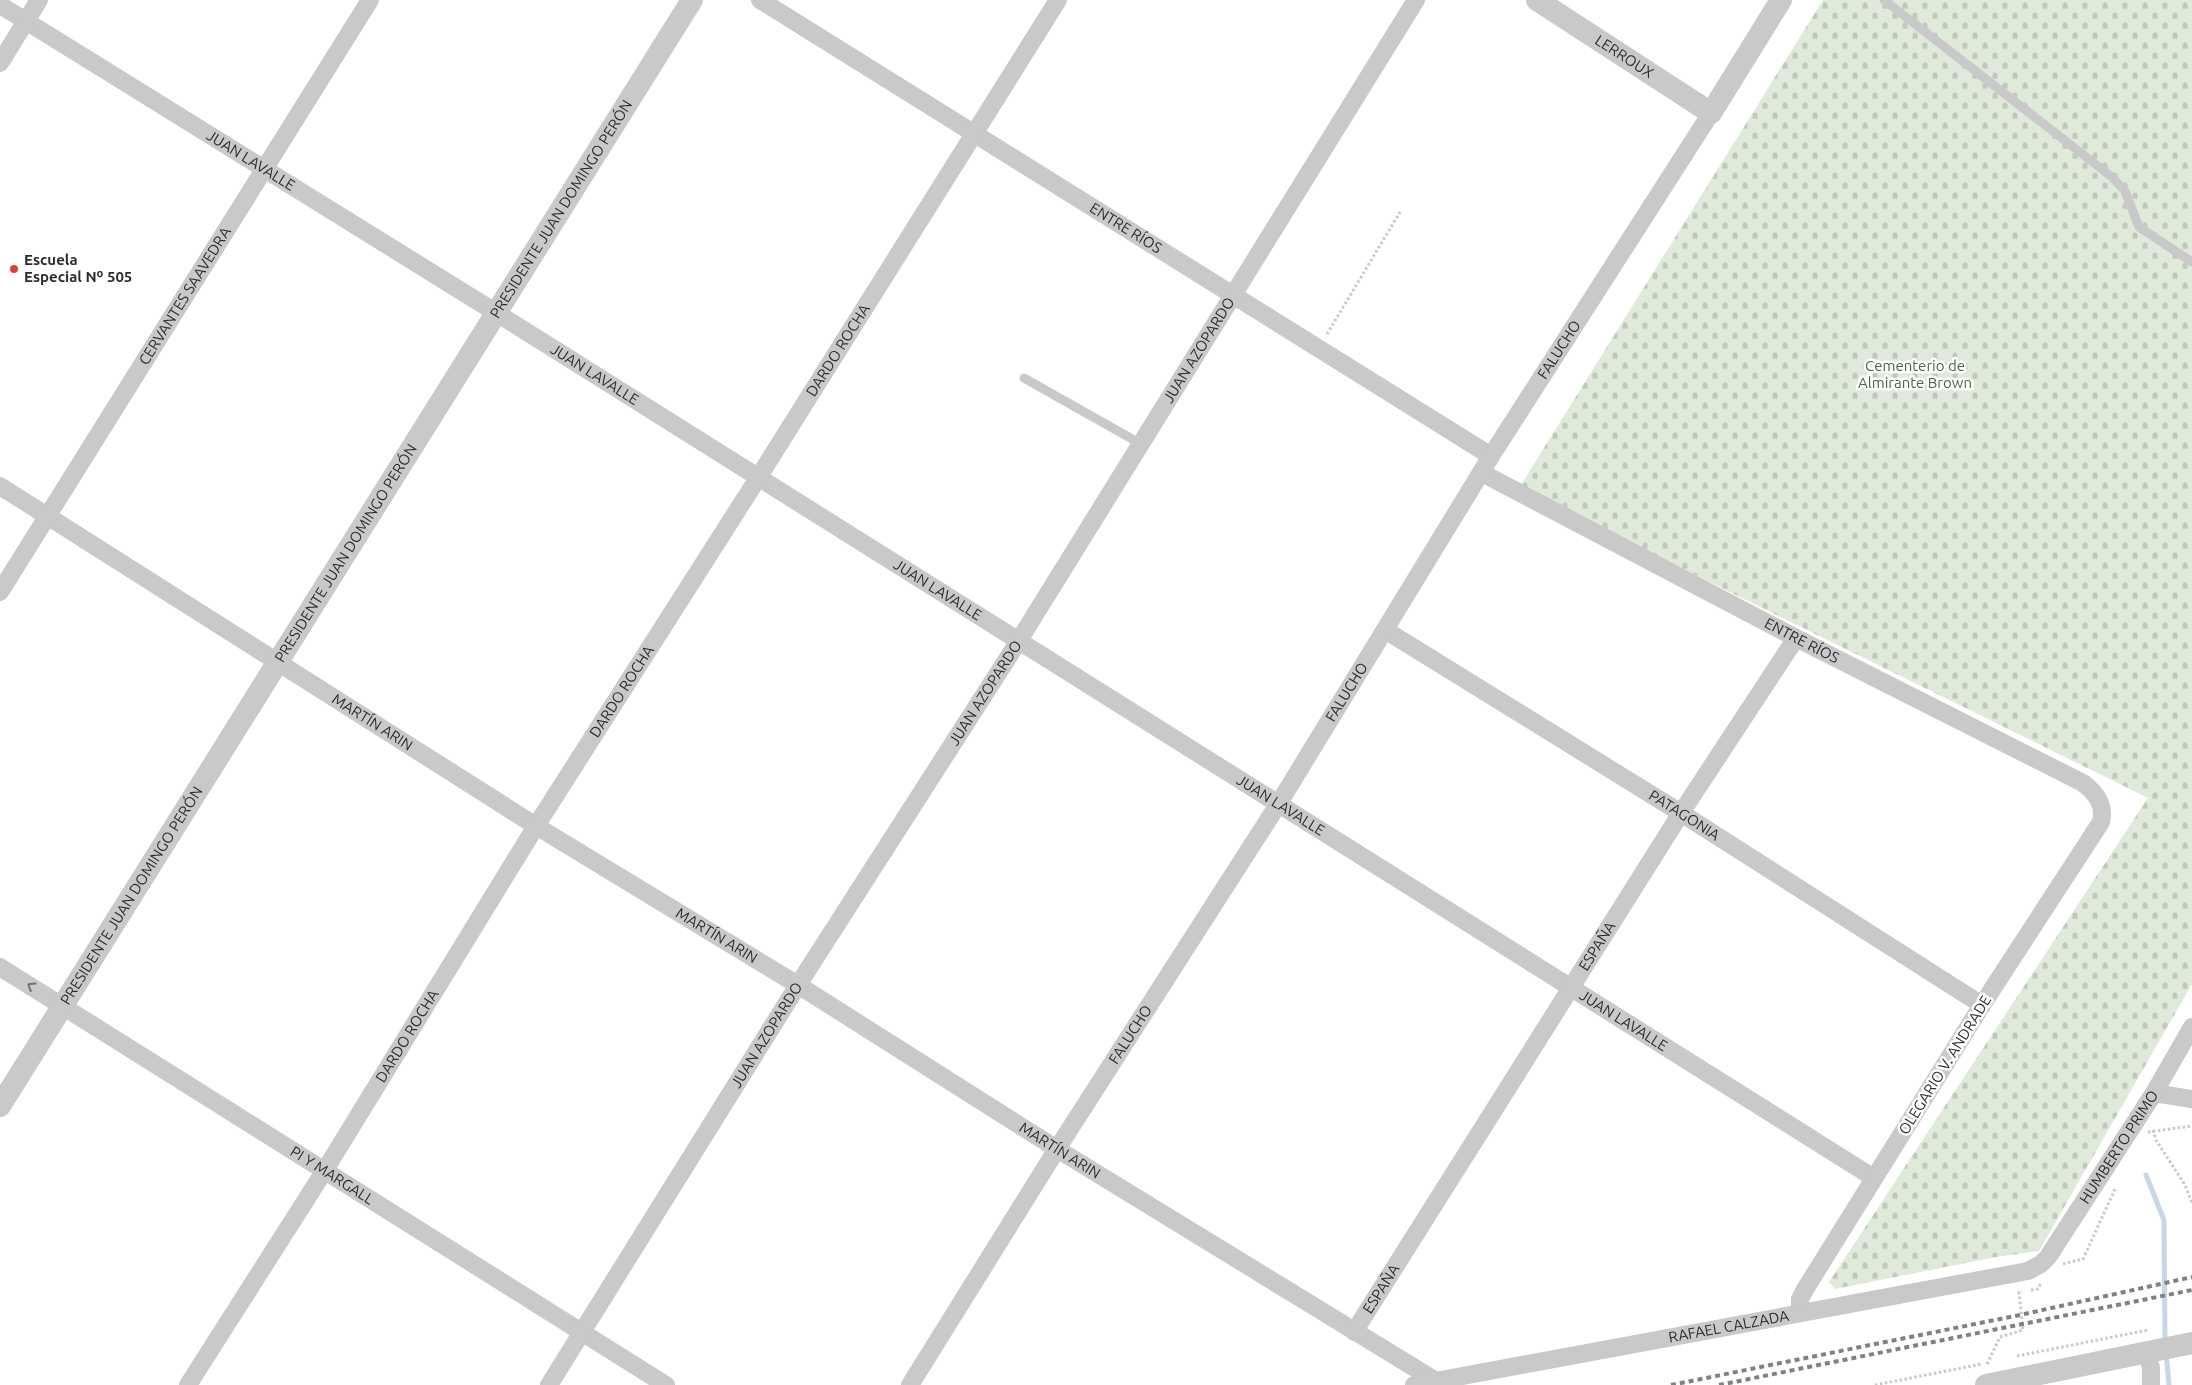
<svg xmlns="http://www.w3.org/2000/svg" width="2192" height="1385" viewBox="0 0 2192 1385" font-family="Ubuntu,sans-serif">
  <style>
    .cemetery { fill: url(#cemetery-stones) }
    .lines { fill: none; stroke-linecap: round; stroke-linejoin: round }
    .stream { stroke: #c7d7e9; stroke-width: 5 }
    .path { stroke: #c9c9c9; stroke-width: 3; stroke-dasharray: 2.5 2.5; stroke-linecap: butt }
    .service { stroke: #c9c9c9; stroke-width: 9 }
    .minor { stroke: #c9c9c9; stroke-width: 18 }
    .tertiary { stroke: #c9c9c9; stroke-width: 22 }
    .rail { stroke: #818181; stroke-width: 4; stroke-dasharray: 5 4; stroke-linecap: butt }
    .oneway { stroke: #737373 }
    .poi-dot { fill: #dd4135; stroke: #fff; stroke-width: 2 }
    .labels { text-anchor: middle; stroke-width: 5; stroke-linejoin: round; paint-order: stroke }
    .street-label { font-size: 15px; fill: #2c2c2c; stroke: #fff }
    .poi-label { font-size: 15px; font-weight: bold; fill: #2c2c2c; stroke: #fff; text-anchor: start }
    .park-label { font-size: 15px; fill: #4a663c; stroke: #fff }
  </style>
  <defs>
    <pattern id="cemetery-stones" width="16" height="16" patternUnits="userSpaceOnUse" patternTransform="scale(1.25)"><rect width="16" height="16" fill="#e0eada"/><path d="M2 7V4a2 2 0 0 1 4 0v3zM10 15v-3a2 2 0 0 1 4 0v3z" fill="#c0c9bb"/></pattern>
  </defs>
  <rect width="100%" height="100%" fill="#fff"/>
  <!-- cemetery -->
  <path class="cemetery" d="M1823 0H2192V984L2039 1251 1996 1257 1835 1289 1829 1282 2148 798 1519 488Z"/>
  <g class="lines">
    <!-- stream -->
    <path class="stream" d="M2146 1175 2164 1220 2165 1342
      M2166 1353 2169 1385"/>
    <!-- path -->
    <path class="path" d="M1327 334 1400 212
      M2153 1130 2156 1140 2185 1185 2192 1203
      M2148 1132 2192 1126
      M2063 1264 2083 1259 2116 1187
      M2031 1290 2038 1289 2041 1283
      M2017 1356 2148 1330
      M1987 1364 2000 1337 2023 1330 2019 1292 2022 1291
      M1875 1385 1982 1364"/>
    <!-- service -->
    <path class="service" d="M1884 0 2112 177 2125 191 2139 227 2192 262
      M1024 378 1141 444"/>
    <!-- minor -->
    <g class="minor">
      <path id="s1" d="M760 0 1491 456"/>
      <path id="s2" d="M0 5 495 312 1874 1178"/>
      <path d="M0 63 39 0"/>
      <path id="s3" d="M1482 473 1796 638 2083 783C2096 793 2105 804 2101 822L1982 1005 1804 1291 1800 1299V1313"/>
      <path id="s4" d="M0 486 536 826 798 985 1057 1149 1436 1381"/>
      <path id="s5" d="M0 592 370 0"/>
      <path id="s6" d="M1385 630 1681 813 1982 1005"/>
      <path id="s7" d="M0 967 666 1385"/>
      <path d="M2154 1093 2192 1099"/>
      <path id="s8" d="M1354 1332 1681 813 1796 638"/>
      <path d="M2147 1353 2151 1368V1385"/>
      <path id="s9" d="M188 1385 325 1170 536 826 758 478 1058 0"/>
      <path id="s10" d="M549 1385 798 985 1018 642 1416 0"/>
      <path id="s11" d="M910 1385 1057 1149 1279 803 1491 456 1711 113"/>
      <path id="s12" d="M1414 1385 2028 1271 2041 1264 2048 1257 2154 1093 2192 1027"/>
    </g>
    <!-- tertiary -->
    <g class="tertiary">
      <path id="s13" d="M1537 0 1711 113 1781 0"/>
      <path id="s14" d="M0 1106 692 0"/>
      <path d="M1986 1385 2192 1343"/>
    </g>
    <!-- rail -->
    <path class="rail" d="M1671 1385 2020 1315 2192 1277
      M1719 1385 2192 1290"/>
  </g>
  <!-- one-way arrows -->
  <defs><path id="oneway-chevron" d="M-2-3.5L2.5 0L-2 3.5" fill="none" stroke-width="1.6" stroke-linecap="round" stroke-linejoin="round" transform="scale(1.25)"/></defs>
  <use class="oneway" href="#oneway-chevron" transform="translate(31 986) rotate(-148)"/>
  <!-- markers -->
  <circle class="poi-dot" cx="14" cy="269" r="5"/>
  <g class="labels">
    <!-- street labels -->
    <g class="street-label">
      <text dy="5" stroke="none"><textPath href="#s13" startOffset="104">LERROUX</textPath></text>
      <text dy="5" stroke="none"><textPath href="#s2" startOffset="295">JUAN LAVALLE</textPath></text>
      <text dy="5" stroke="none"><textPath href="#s14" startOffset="1058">PRESIDENTE JUAN DOMINGO PERÓN</textPath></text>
      <text dy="5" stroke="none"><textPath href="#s1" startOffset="431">ENTRE RÍOS</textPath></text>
      <text dy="5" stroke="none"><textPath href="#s5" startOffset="349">CERVANTES SAAVEDRA</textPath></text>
      <text dy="5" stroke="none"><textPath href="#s11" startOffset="1222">FALUCHO</textPath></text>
      <text dy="5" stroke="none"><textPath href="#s9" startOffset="1222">DARDO ROCHA</textPath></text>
      <text dy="5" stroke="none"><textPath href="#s10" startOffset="1222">JUAN AZOPARDO</textPath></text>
      <text dy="5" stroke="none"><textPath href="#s2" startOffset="700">JUAN LAVALLE</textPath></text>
      <text dy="5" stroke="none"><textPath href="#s14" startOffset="652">PRESIDENTE JUAN DOMINGO PERÓN</textPath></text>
      <text dy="5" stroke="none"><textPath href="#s2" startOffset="1105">JUAN LAVALLE</textPath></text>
      <text dy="5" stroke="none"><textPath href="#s3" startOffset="361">ENTRE RÍOS</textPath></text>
      <text dy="5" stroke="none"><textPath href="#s9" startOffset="818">DARDO ROCHA</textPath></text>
      <text dy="5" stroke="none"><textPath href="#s11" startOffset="819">FALUCHO</textPath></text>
      <text dy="5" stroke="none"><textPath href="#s10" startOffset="818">JUAN AZOPARDO</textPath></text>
      <text dy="5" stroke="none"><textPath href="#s4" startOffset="441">MARTÍN ARIN</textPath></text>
      <text dy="5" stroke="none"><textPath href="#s2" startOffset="1510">JUAN LAVALLE</textPath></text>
      <text dy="5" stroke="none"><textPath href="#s6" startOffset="352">PATAGONIA</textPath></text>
      <text dy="5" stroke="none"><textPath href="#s14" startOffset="248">PRESIDENTE JUAN DOMINGO PERÓN</textPath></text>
      <text dy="5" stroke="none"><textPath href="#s4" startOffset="846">MARTÍN ARIN</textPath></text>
      <text dy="5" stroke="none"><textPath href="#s8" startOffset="456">ESPAÑA</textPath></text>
      <text dy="5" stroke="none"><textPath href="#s2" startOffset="1915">JUAN LAVALLE</textPath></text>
      <text dy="5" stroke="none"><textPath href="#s9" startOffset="412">DARDO ROCHA</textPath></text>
      <text dy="5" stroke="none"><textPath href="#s10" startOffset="412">JUAN AZOPARDO</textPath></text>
      <text dy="5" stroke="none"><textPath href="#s11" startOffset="414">FALUCHO</textPath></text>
      <text transform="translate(1945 1065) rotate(-58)" y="5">OLEGARIO V. ANDRADE</text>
      <text dy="5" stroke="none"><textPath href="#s12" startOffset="780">HUMBERTO PRIMO</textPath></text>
      <text dy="5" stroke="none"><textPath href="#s4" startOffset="1251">MARTÍN ARIN</textPath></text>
      <text dy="5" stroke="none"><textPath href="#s7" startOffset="392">PI Y MARGALL</textPath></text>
      <text dy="5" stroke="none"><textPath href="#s8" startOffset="51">ESPAÑA</textPath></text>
      <text dy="5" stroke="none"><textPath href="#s12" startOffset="320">RAFAEL CALZADA</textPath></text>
    </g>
    <!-- poi labels -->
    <g class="poi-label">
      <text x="24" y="265">Escuela<tspan x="24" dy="17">Especial Nº 505</tspan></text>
    </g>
    <!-- park labels -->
    <g class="park-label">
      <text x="1915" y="371">Cementerio de<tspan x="1915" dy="17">Almirante Brown</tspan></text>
    </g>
  </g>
</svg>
